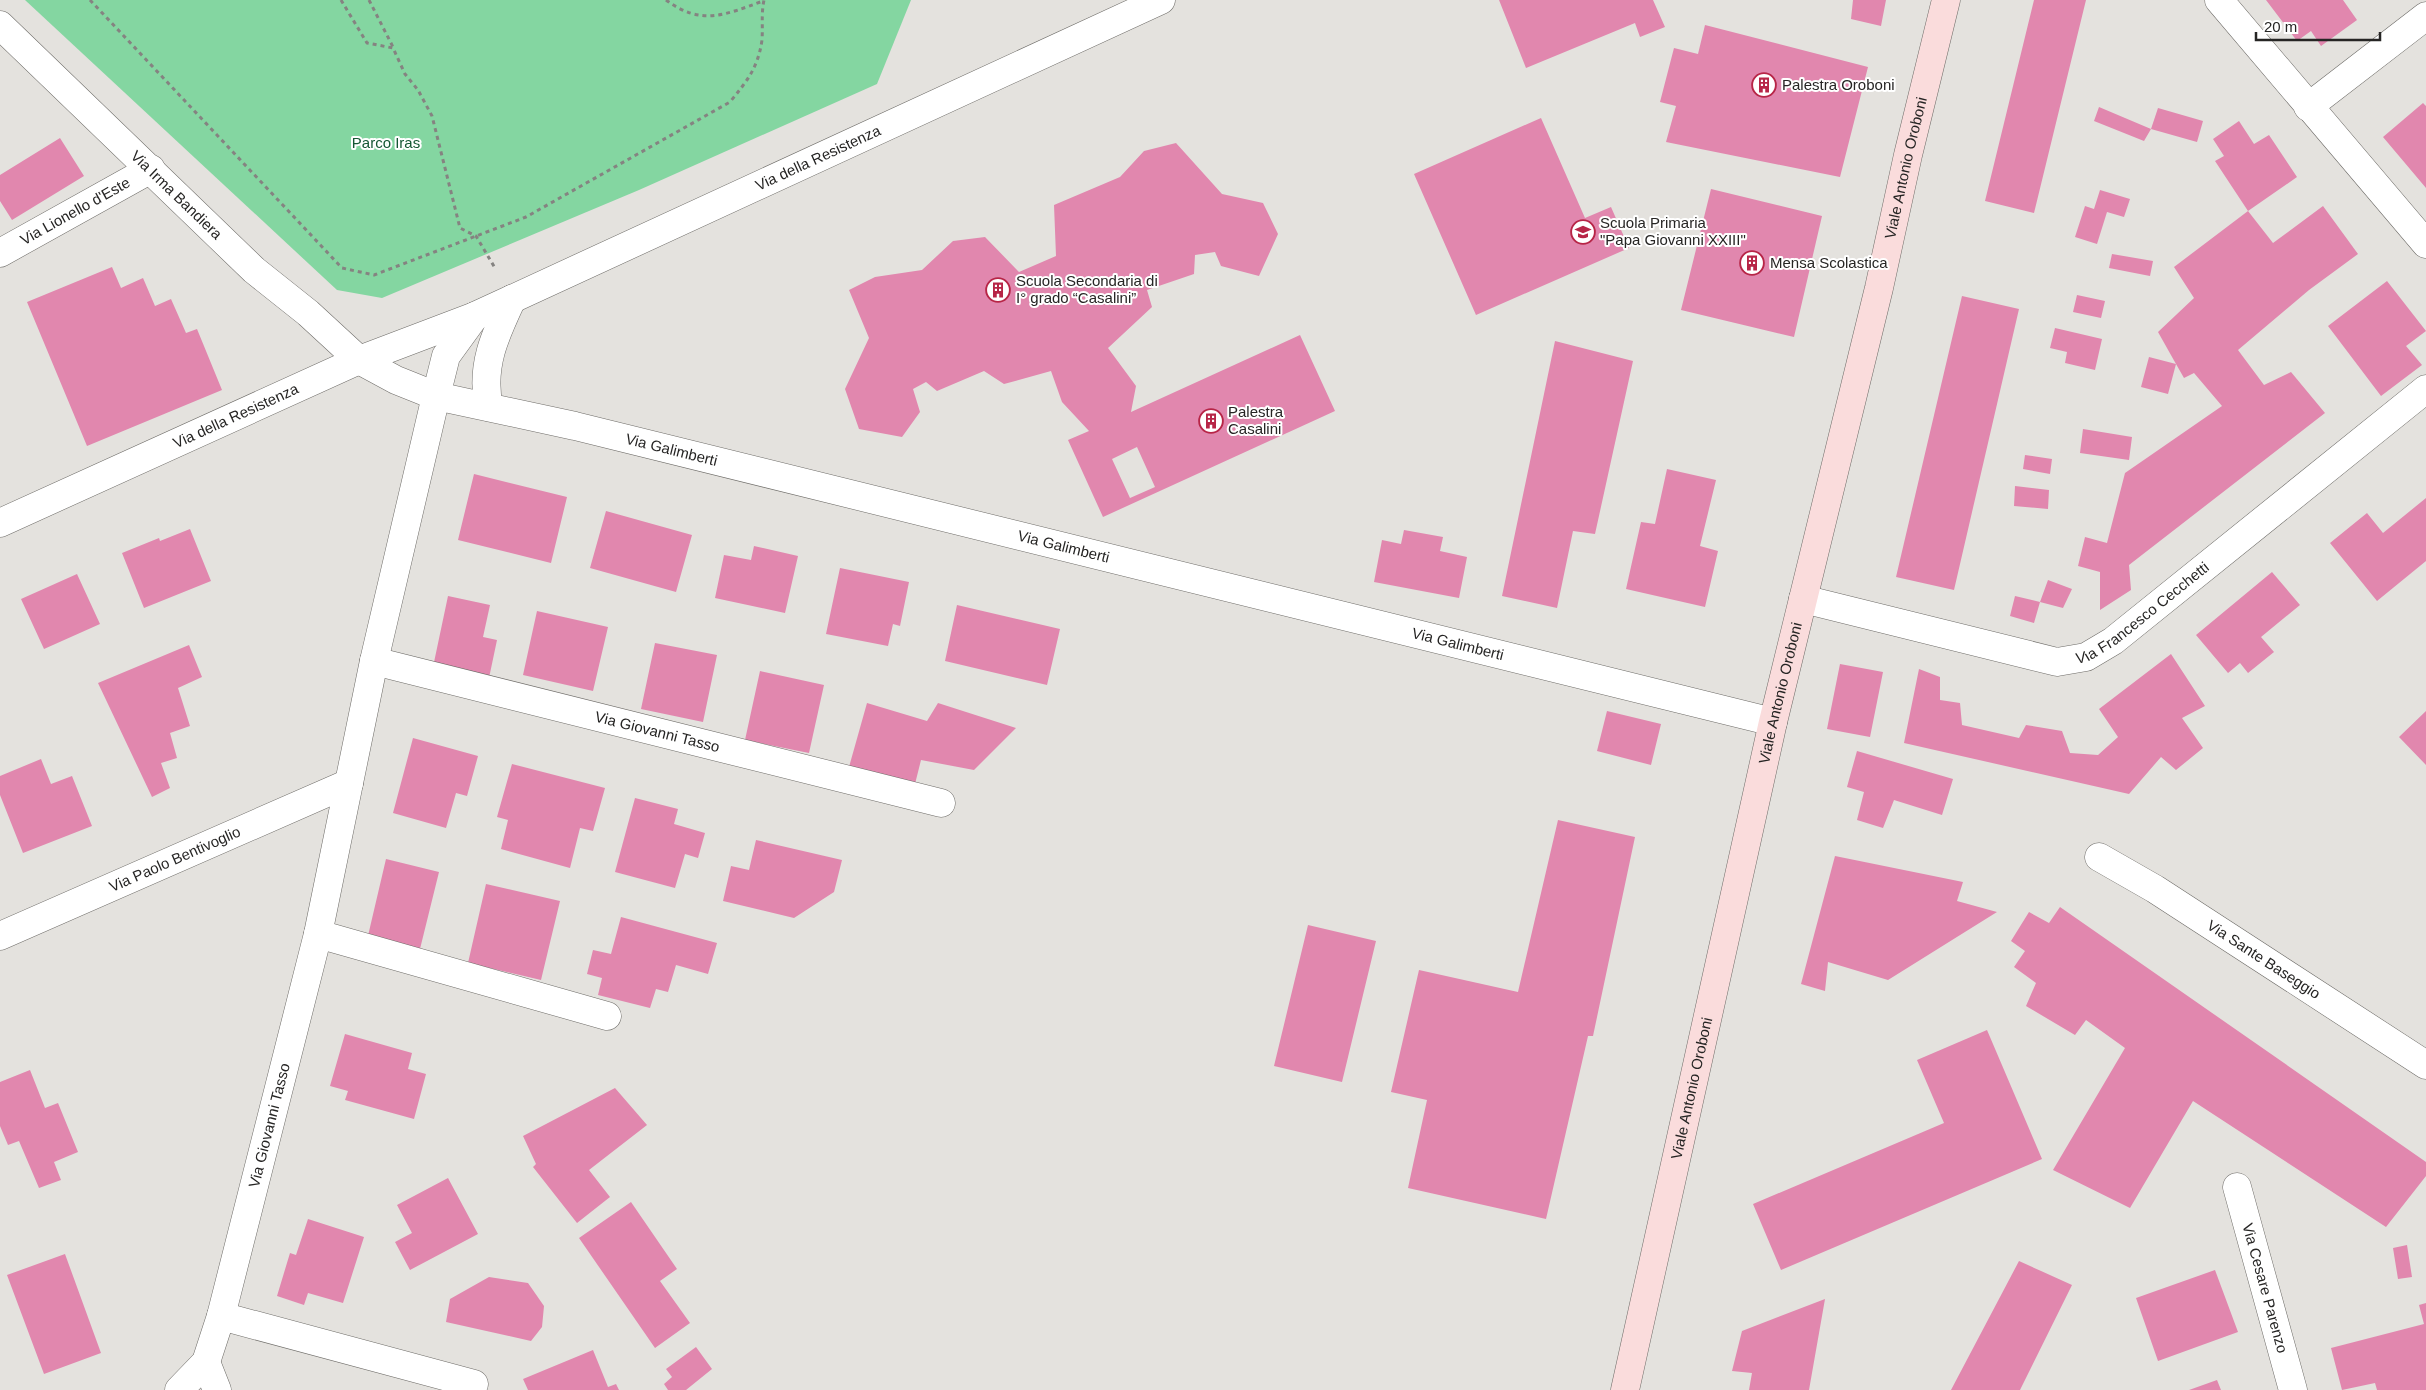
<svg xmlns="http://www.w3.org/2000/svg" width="2426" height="1390" viewBox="0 0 2426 1390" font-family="Arial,sans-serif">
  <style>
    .green { fill: #84d6a1 }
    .building { fill: #e187ae; fill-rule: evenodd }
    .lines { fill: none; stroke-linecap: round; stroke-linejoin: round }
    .street-casing { stroke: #6e6c68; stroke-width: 29 }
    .secondary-casing { stroke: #6e6c68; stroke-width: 29 }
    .path { stroke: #858381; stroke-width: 3; stroke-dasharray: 4 4; stroke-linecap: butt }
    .street { stroke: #fff; stroke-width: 28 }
    .secondary { stroke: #fadcdc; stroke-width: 28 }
    .labels { text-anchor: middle; stroke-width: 4; stroke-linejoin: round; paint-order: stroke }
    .poi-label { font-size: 15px; fill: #262524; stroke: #fff; text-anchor: start }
    .park-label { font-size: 15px; fill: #145733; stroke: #fff }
    .street-label { font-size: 15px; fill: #262524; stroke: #fff }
  </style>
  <rect width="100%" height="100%" fill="#e4e2de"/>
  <!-- green -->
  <path class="green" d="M25 0H911L877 84 639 190 382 298 337 290Z"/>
  <!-- building -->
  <path class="building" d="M1499 0H1653L1665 27 1640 37 1635 23 1526 68Z
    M1853 0H1886L1881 26 1851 19Z
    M2034 0H2086L2034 213 1985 201Z
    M2266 0H2343L2357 20 2321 46 2311 31 2297 41Z
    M1705 25 1868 67 1840 177 1666 142 1676 106 1660 102 1674 48 1698 54Z
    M2423 103 2426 106V188L2383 137Z
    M2099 107 2151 129 2144 141 2094 121Z
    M2158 108 2203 121 2197 142 2151 129Z
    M1541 118 1585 218 1611 207 1629 248 1476 315 1414 174Z
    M2239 121 2254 144 2269 135 2297 177 2248 211 2273 243 2323 206 2358 254 2309 290 2238 350 2264 385 2291 372 2325 413 2129 565 2131 590 2100 610V572L2078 566 2085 537 2107 543 2125 473 2222 406 2194 373 2184 378 2176 364 2168 394 2141 387 2149 357 2176 364 2158 332 2194 298 2174 267 2248 211 2215 161 2224 156 2213 139Z
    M60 138 84 176 12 220 0 201V175Z
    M1176 143 1222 194 1263 203 1278 234 1259 276 1221 266 1215 252 1195 255 1194 274 1147 290 1152 307 1108 348 1136 386 1131 412 1300 335 1335 411 1103 517 1068 440 1089 431 1062 402 1051 371 1004 384 984 371 937 391 926 382 913 389 920 412 902 437 859 429 845 389 869 338 849 290 875 277 922 270 953 241 985 237 1019 272 1056 256 1054 205 1120 177 1144 151ZM1137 447 1155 487 1130 498 1112 459Z
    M1711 189 1822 216 1794 337 1681 310Z
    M2100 190 2130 199 2124 217 2107 212 2097 244 2075 237 2085 206 2094 209Z
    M2112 254 2153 261 2150 276 2109 268Z
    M112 267 121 288 143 278 155 306 171 299 186 333 197 329 222 390 87 446 27 302Z
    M2387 281 2426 331 2406 346 2422 365 2381 396 2328 326Z
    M2077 295 2105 301 2101 318 2073 312Z
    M1962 296 2019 309 1954 590 1896 577Z
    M2055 328 2102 339 2095 370 2065 363 2067 352 2050 348Z
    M1555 341 1633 361 1595 534 1573 531 1557 608 1502 596Z
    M2083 429 2132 437 2129 460 2080 453Z
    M2025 455 2052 459 2050 474 2023 469Z
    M1667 469 1716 480 1700 546 1718 551 1705 607 1626 589 1641 522 1655 524Z
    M474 474 567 497 551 563 458 540Z
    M2015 486 2049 490 2048 509 2014 506Z
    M2426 498V561L2377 601 2330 543 2367 513 2383 533Z
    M606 511 692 535 676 592 590 568Z
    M190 529 211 581 144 608 122 553 159 538 160 541Z
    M1404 530 1443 537 1440 551 1467 557 1459 598 1374 582 1382 540 1401 544Z
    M754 546 798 556 785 613 715 598 724 555 751 560Z
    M840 568 909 582 900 626 893 624 888 646 826 634Z
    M2272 572 2300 605 2261 637 2274 652 2248 673 2240 663 2228 673 2196 635Z
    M77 574 100 624 44 649 21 599Z
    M2048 580 2072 589 2063 608 2040 602Z
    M448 596 490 605 483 637 497 640 489 678 433 667Z
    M2015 596 2040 602 2034 623 2010 616Z
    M957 605 1060 629 1047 685 945 661Z
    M537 611 608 627 593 691 523 675Z
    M655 643 717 655 703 722 641 709Z
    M189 645 202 677 178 688 190 726 170 733 177 758 161 763 170 788 152 797 98 683Z
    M2171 654 2205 706 2182 718 2203 748 2176 770 2161 757 2129 794 1904 743 1919 669 1940 677V700L1960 703 1962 725 2019 738 2026 725 2062 731 2070 753 2098 755 2118 737 2099 709Z
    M1840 664 1883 672 1870 737 1827 729Z
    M760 671 824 685 809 753 745 740Z
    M867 703 927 721 938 703 1016 728 974 770 921 760 915 784 849 767Z
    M1607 711 1661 724 1651 765 1597 751Z
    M2426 711V765L2399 737Z
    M413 738 478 756 467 796 456 793 446 828 393 813Z
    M1857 751 1953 779 1942 815 1894 800 1883 828 1857 820 1864 792 1847 787Z
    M41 759 51 784 72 776 92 826 23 853 0 795V776Z
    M512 764 605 788 593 831 580 828 570 868 501 849 508 820 497 817Z
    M635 798 678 809 674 824 705 833 698 858 685 854 675 888 615 872Z
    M1558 820 1635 837 1593 1036H1588L1546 1219 1408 1188 1427 1100 1391 1092 1419 970 1518 992Z
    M756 840 842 860 834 892 794 918 723 901 731 866 749 870Z
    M1835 856 1963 882 1957 901 1997 912 1888 980 1828 962 1825 991 1801 984Z
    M386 859 439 872 419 953 367 940Z
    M486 884 560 901 541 980 468 963Z
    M2060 907 2426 1162V1176L2386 1227 2193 1101 2130 1208 2053 1170 2125 1048 2086 1020 2075 1035 2026 1006 2036 983 2014 967 2025 951 2011 941 2029 912 2049 923Z
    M621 917 717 943 708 974 676 965 668 992 656 989 650 1008 598 995 602 978 587 974 593 950 611 954Z
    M1308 925 1376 941 1342 1082 1274 1066Z
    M1987 1030 2042 1159 1781 1270 1753 1204 1944 1123 1917 1060Z
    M345 1034 412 1053 408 1069 426 1074 414 1119 345 1100 348 1091 330 1086Z
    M30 1070 45 1108 58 1103 78 1152 54 1162 61 1180 39 1188 19 1141 8 1145 0 1126V1082Z
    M615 1088 647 1125 589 1170 610 1197 577 1223 533 1167 536 1164 523 1136Z
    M448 1178 478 1234 410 1270 395 1242 412 1233 397 1205Z
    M631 1202 677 1269 660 1281 690 1323 655 1348 579 1238Z
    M308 1219 364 1237 343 1303 308 1293 304 1305 277 1296 290 1253 296 1255Z
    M2407 1245 2412 1277 2398 1279 2393 1248Z
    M65 1254 101 1353 44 1374 7 1275Z
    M2019 1261 2072 1285 2020 1390H1951Z
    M2215 1270 2238 1332 2158 1361 2136 1298Z
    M489 1277 528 1283 544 1306 542 1327 531 1341 446 1322 450 1299Z
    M1825 1299 1809 1390H1749L1752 1373 1732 1371 1742 1331Z
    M2426 1303V1390H2377L2375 1383 2342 1390 2331 1348 2424 1324 2419 1305Z
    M696 1347 712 1369 686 1390H668L664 1384 672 1377 666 1369Z
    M593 1350 608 1387 616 1384 619 1390H528L523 1379Z
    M2217 1380 2221 1390H2189Z"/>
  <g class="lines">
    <!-- street casing -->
    <g class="street-casing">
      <g id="street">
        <path d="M2219 0 2426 244"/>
        <path id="s1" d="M0 25 254 270 308 313 359 360 396 380 436 396 575 426 1773 722"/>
        <path d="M2308 107 2426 16"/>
        <path id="s2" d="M0 253 151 169"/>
        <path d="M489 407C480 367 495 335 512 299"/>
        <path id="s3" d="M0 523 359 360 475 316 512 299 1161 0"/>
        <path id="s4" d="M1803 599 2057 662 2086 657 2113 641 2426 389"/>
        <path id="s5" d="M374 661 941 803"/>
        <path id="s6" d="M2099 857 2155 889 2426 1065"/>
        <path d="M318 934 607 1016"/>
        <path id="s7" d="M0 936 349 783"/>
        <path id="s8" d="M2237 1187 2293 1390"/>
        <path d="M221 1316 474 1384"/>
        <path d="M206 1362 217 1390"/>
        <path id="s9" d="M179 1390 206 1362 221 1316 318 934 374 661 436 396 446 356 475 316"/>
      </g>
    </g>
    <!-- secondary casing -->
    <g class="secondary-casing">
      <g id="secondary">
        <path id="s10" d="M1625 1390 1773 722 1879 288 1908 155 1946 0"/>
      </g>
    </g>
    <!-- path -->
    <path class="path" d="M90 0 342 268 374 275 526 217 730 102C747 81 758 68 762 40 763 26 761 14 764 0
      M341 0 367 43 393 48 405 74 418 90 432 116 460 228 476 236 495 268
      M369 0 393 47
      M666 0C701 26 725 15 763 1"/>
    <!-- street -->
    <use href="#street" class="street"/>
    <!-- secondary -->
    <use href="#secondary" class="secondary"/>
  </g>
  <!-- icons -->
  <defs>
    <g id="building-ring" transform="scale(1.25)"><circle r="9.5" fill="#fff" stroke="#b72547" stroke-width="1.5"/><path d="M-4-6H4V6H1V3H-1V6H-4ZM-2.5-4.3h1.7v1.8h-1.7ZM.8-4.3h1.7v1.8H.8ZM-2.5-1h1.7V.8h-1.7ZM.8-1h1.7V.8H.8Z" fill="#b72547"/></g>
    <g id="school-ring" transform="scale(1.25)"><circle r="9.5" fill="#fff" stroke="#b72547" stroke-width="1.5"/><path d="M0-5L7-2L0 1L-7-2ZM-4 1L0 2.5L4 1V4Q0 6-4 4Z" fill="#b72547"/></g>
  </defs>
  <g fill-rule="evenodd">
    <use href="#building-ring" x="1764" y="85"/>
    <use href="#school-ring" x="1583" y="232"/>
    <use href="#building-ring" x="1752" y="263"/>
    <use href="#building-ring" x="998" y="290"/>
    <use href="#building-ring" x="1211" y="421"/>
  </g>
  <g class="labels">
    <!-- poi labels -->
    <g class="poi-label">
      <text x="1782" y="90">Palestra Oroboni</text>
      <text x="1600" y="228">Scuola Primaria<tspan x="1600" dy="17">"Papa Giovanni XXIII"</tspan></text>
      <text x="1770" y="268">Mensa Scolastica</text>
      <text x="1016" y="286">Scuola Secondaria di<tspan x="1016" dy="17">I° grado “Casalini”</tspan></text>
      <text x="1228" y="417">Palestra<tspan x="1228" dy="17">Casalini</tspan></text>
    </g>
    <!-- park labels -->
    <g class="park-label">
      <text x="386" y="148">Parco Iras</text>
    </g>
    <!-- street labels -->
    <g class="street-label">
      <text dy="5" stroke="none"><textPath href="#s3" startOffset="896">Via della Resistenza</textPath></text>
      <text dy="5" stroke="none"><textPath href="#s10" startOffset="1254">Viale Antonio Oroboni</textPath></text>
      <text dy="5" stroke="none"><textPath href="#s1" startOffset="245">Via Irma Bandiera</textPath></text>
      <text dy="5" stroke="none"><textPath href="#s2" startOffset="86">Via Lionello d'Este</textPath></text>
      <text dy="5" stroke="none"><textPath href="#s3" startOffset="259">Via della Resistenza</textPath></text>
      <text dy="5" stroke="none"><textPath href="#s1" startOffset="818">Via Galimberti</textPath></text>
      <text dy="5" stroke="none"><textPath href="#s1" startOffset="1222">Via Galimberti</textPath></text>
      <text dy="5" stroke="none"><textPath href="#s4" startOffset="362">Via Francesco Cecchetti</textPath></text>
      <text dy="5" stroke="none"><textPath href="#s1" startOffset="1628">Via Galimberti</textPath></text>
      <text dy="5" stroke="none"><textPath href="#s10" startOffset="714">Viale Antonio Oroboni</textPath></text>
      <text dy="5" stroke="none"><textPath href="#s5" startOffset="292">Via Giovanni Tasso</textPath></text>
      <text dy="5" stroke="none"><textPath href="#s7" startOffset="191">Via Paolo Bentivoglio</textPath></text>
      <text dy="5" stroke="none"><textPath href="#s6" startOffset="194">Via Sante Baseggio</textPath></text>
      <text dy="5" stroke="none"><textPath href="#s10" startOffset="309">Viale Antonio Oroboni</textPath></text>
      <text dy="5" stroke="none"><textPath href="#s9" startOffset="284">Via Giovanni Tasso</textPath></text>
      <text dy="5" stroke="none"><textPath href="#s8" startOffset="105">Via Cesare Parenzo</textPath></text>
    </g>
  </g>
  <!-- scale -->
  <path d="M2256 32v8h124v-8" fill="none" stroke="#262524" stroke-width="2.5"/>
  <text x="2264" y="32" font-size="15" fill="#262524" stroke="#ffffff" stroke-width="4" paint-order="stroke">20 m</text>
</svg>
